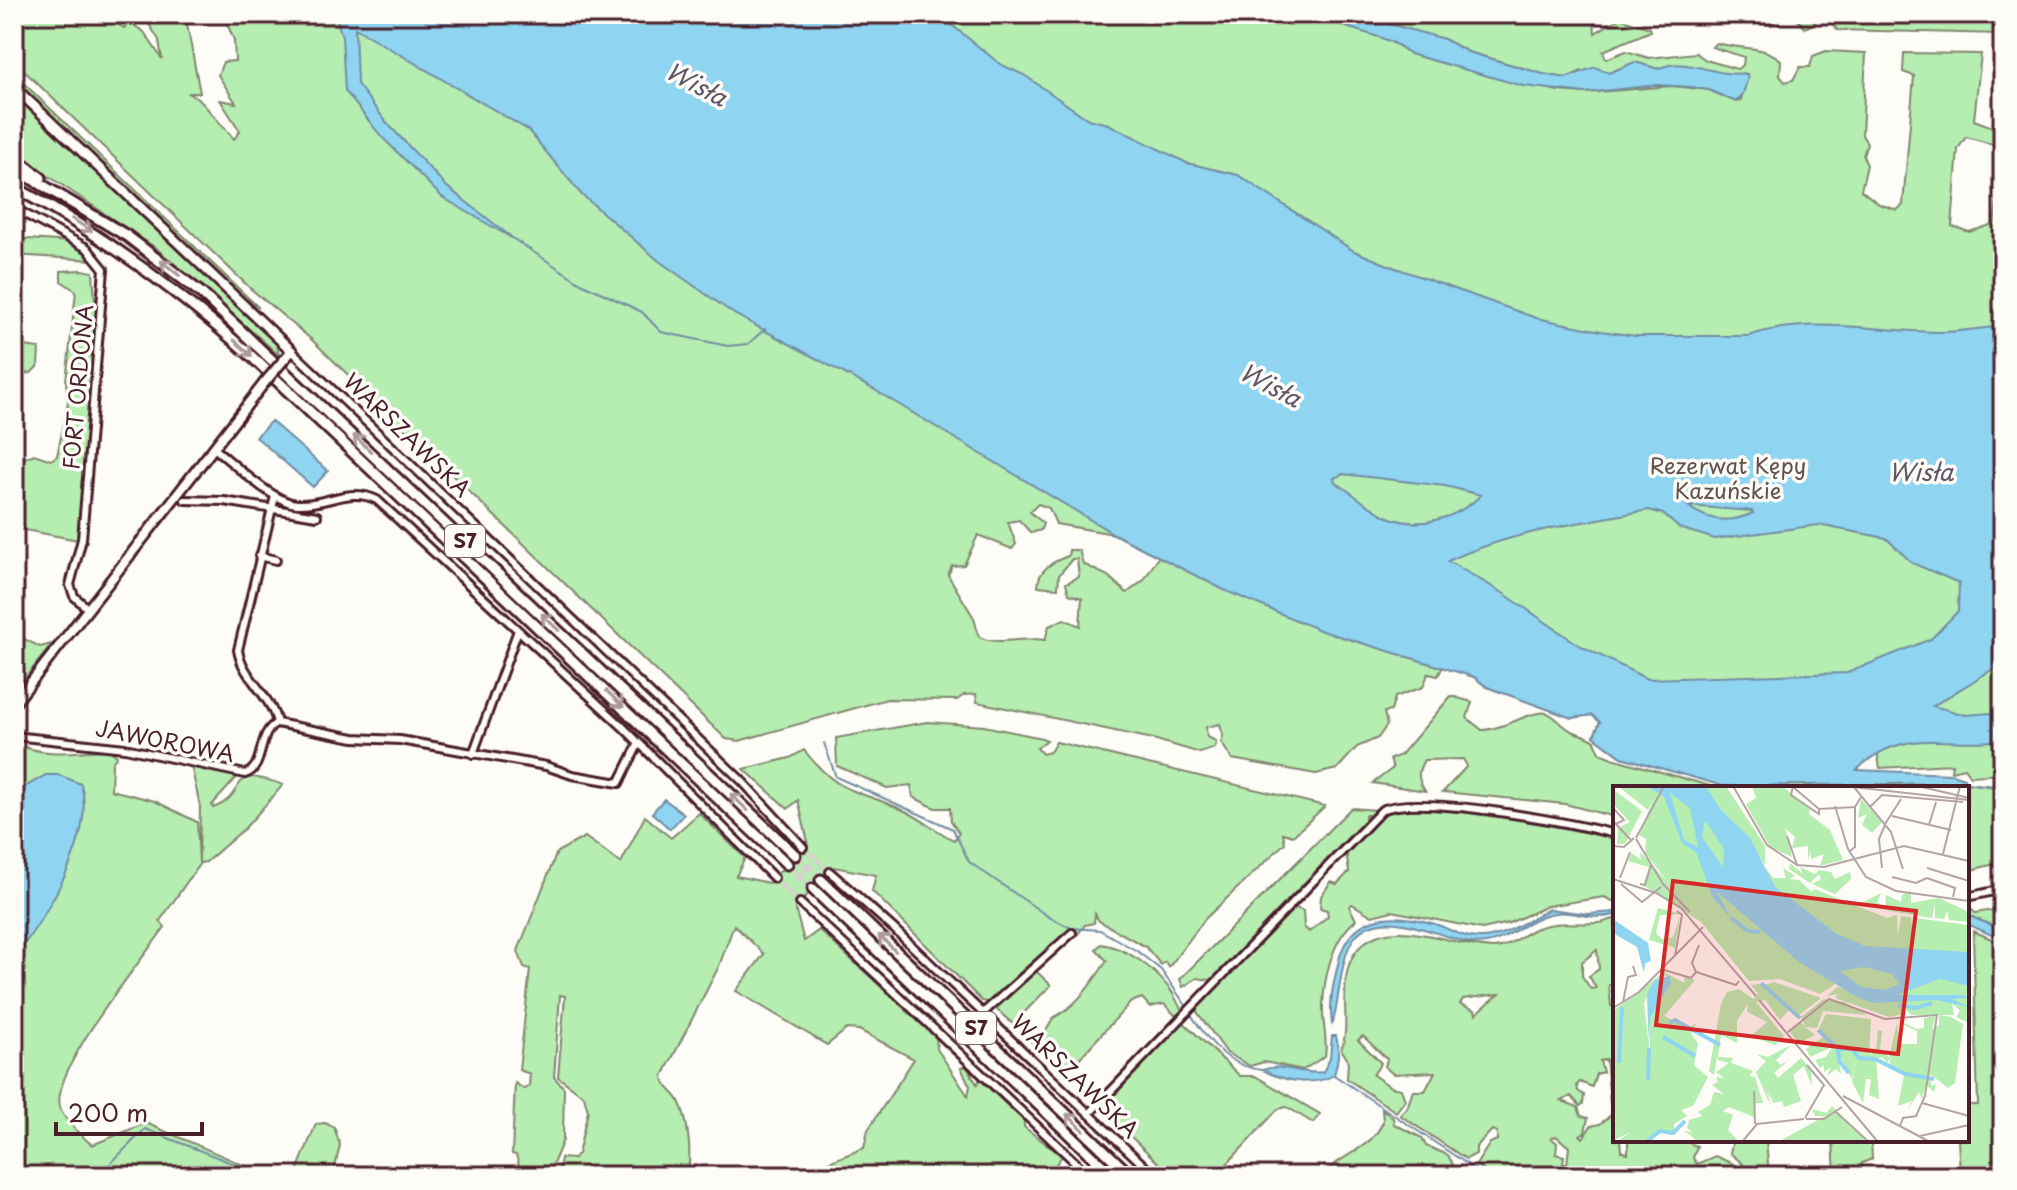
<svg xmlns="http://www.w3.org/2000/svg" width="2017" height="1190" viewBox="0 0 2017 1190" font-family="'Playpen Sans',sans-serif">
  <style>
    .green { fill: #b6edb0; stroke: #80866e; stroke-width: 2; fill-rule: evenodd }
    .water { fill: #8fd4f1; stroke: #738ca2; stroke-width: 2; fill-rule: evenodd }
    .lines { fill: none; stroke-linecap: round; stroke-linejoin: round }
    .stream { stroke: #738ca2; stroke-width: 2 }
    .minor-tunnel { stroke: #d9d0ce; stroke-width: 6; stroke-dasharray: 6 3; stroke-linecap: butt }
    .highway-tunnel { stroke: #d9d0ce; stroke-width: 9; stroke-dasharray: 9 4.5; stroke-linecap: butt }
    .minor-casing { stroke: #4a1f2b; stroke-width: 12 }
    .major-casing { stroke: #4a1f2b; stroke-width: 14 }
    .highway-casing { stroke: #4a1f2b; stroke-width: 15 }
    .minor { stroke: #fdfcf7; stroke-width: 6 }
    .major { stroke: #fdfcf7; stroke-width: 8 }
    .highway { stroke: #fdfcf7; stroke-width: 9 }
    .major-bridge-casing { stroke: #4a1f2b; stroke-width: 14; stroke-linecap: butt }
    .major-bridge { stroke: #fdfcf7; stroke-width: 8 }
    .oneway { stroke: #ac999b }
    .labels { text-anchor: middle; stroke-width: 7; stroke-linejoin: round; paint-order: stroke }
    .shield { fill: #fdfcf7; stroke: #806168; stroke-width: 2 }
    .shield-label { font-size: 20px; font-weight: bold; fill: #4a1f2b }
    .street-label { font-size: 22px; fill: #4a1f2b; stroke: #fdfcf7 }
    .park-label { font-size: 22px; fill: #65524c; stroke: #fdfcf7 }
    .water-label { font-size: 24px; font-style: italic; fill: #5f5566; stroke: #fdfcf7 }
    .inset-river { fill: none; stroke: #8fd4f1; stroke-width: 4 }
    .inset-road { fill: none; stroke: #b5a4a5; stroke-width: 2 }
    .view { fill: #d62828; fill-opacity: 0.15; stroke: #d62828; stroke-width: 4 }
    .inset-edge { fill: none; stroke: #4a1f2b; stroke-width: 4 }
  </style>
  <rect width="100%" height="100%" fill="#fdfcf7"/>
  <filter id="ink" filterUnits="userSpaceOnUse"><feTurbulence type="fractalNoise" baseFrequency=".0125" numOctaves="2"/><feDisplacementMap in="SourceGraphic" scale="16" xChannelSelector="R" yChannelSelector="G"/><feConvolveMatrix kernelMatrix="1 2 1 2 8 2 1 2 1" color-interpolation-filters="sRGB"/></filter>
  <g filter="url(#ink)">
    <!-- green -->
    <path class="green" d="M14 14H110L111 20 124 28 129 22 125 14H185L200 93H188L199 99 234 139 240 131 220 100 236 103 218 75 223 62 235 61 234 40 223 14H1320C1346 33 1386 32 1410 54L1558 91 1585 93 1672 86 1709 90 1736 102 1741 100 1747 74C1741 74 1734 76 1728 76 1705 73 1681 57 1658 69L1635 62 1609 73 1582 71 1566 78 1543 74 1468 52 1444 39 1343 14H1585L1594 19 1595 33 1620 18 1650 28 1651 31 1603 51 1606 59 1626 51 1649 58 1696 53 1706 60 1737 69 1743 65 1744 57 1712 47 1716 43C1740 50 1761 44 1781 60L1780 76 1785 82 1793 80 1800 67H1810L1813 56 1826 51 1866 53 1862 135 1867 143 1863 156 1867 165 1861 190 1879 204 1897 210 1903 205 1914 76 1903 72 1904 53 1981 54 1974 120 2003 131V774L1970 776 1964 768 1951 771 1952 764 1880 768 1877 751 1856 770 1805 788H1737L1622 757 1594 736 1600 722 1592 715 1572 718 1487 687 1474 677 1443 666 1438 676 1428 674 1423 687 1395 697 1391 711 1384 712 1387 725 1378 738 1357 747 1337 769 1316 774 1232 759 1221 742 1223 736 1220 724 1206 727 1207 737 1216 741 1215 748 1200 753 1153 739 977 702 976 694 964 695 957 700 887 699 739 741 726 739 312 340 251 289 14 61ZM145 18 159 40 162 59 144 32 135 26 138 19ZM1966 137 2003 147 1994 224 1969 232 1952 226 1958 149ZM1038 504 1049 508 1056 524 1114 534 1159 556 1144 580 1127 593 1108 576 1083 564 1079 550H1069L1068 556C1054 561 1038 569 1038 586L1058 588 1059 575 1072 559H1077L1079 577 1066 583 1069 594 1082 598 1080 626 1064 619 1049 626 1045 640C1027 636 993 646 979 637L974 618 948 575 952 566 964 565 978 535 1012 549 1016 544 1008 522 1019 520 1031 533 1041 530 1043 523 1030 512Z
      M1695 14H1818L1813 24 1805 28 1797 19 1782 16 1770 25Z
      M1828 14H2003V34L1837 30Z
      M14 74 259 308 248 300 246 303 14 85Z
      M14 92 276 340 279 355 156 248 14 153Z
      M14 238 71 242 94 260 14 255Z
      M82 270 93 272 97 330 78 540 14 528V463L34 454 51 460 57 456 68 403 66 381 76 291 61 281V271Z
      M24 346 39 348 38 366 31 373 19 374 18 384 22 392 19 396H14V358Z
      M14 634 40 647 52 644 14 692Z
      M1451 696 1472 702 1467 718 1482 730C1504 730 1533 709 1547 713 1555 715 1562 727 1572 731 1580 735 1587 735 1595 741L1600 753 1612 758 1717 788H1615V817L1565 804 1443 792 1467 766 1463 759 1424 760C1417 772 1417 779 1425 791L1373 783 1393 768 1390 759 1401 755Z
      M927 722 984 726 1042 738 1047 740 1037 748 1042 754 1050 752 1056 742 1325 806 1293 836 1283 833 1285 843 1205 919 1169 967 1165 962 1161 965 1146 947 1099 921 1095 914 1094 923 1085 925 1078 934 1073 931 992 1003 982 1001 872 891 876 875 834 867 795 908 804 941 819 930 936 1037 937 1049 968 1096 970 1086 961 1068 966 1066 977 1084 980 1079 1024 1121V1127L1062 1156 1047 1176H810L826 1163 864 1148 868 1130 914 1059 859 1030 847 1029 827 1045 736 991 764 954 734 925 719 966 663 1076C664 1089 674 1091 679 1101 688 1118 693 1159 686 1176H558L561 1158 573 1159 578 1154 588 1111 584 1096 558 1077 565 996 560 995 554 1077 564 1088 563 1140 548 1176H511L519 1165 516 1155 512 1154 515 1083 524 1089 529 1086 530 1074 519 1070 530 969 524 967 518 951 557 852 585 837 621 863 645 816 671 838 699 813 745 858 736 876 769 883 808 842 798 800 788 809 744 769 790 758 804 750C843 799 855 787 905 811 922 819 937 832 954 840L959 833 951 821 950 808H935L913 797 911 785 887 788 837 766 836 738Z
      M14 743C46 758 75 751 109 750L117 756 112 763 111 790 155 801 197 822 199 863 200 806 191 765 238 776 212 805 213 808C251 794 224 763 283 785L245 828 206 862 200 863 160 921 165 927C141 961 50 1070 60 1107 64 1121 81 1135 92 1145L146 1123 269 1176H14V958L65 875 46 775 14 793Z
      M1947 781 2003 787V862L1967 871V788L1859 787Z
      M1397 807 1527 817 1615 837V902L1604 897 1547 906 1509 923 1482 929 1392 911 1372 916 1352 904 1349 906 1356 920C1332 939 1324 977 1323 1006 1322 1023 1328 1038 1325 1056L1303 1070 1264 1062 1250 1066 1227 1053 1195 1009 1292 906 1303 911 1304 927 1309 932 1328 916 1327 910 1320 908 1321 896 1331 882 1337 884 1349 872 1346 851 1381 814Z
      M1351 808 1377 810 1371 815H1365V820L1211 980 1197 978 1183 987 1180 979Z
      M2001 892 2003 930 1967 915V905L1975 913 1994 910 1995 897Z
      M1615 919V985H1609L1611 1006H1615V1140H1620L1621 1151 1628 1154V1140H1682L1697 1146 1693 1158 1697 1164 1715 1156 1736 1165 1738 1170 1743 1164 1730 1153 1733 1140H1766L1769 1176H1491L1476 1165 1490 1143 1497 1140V1132L1492 1130 1476 1147V1154L1466 1159 1400 1115 1407 1108 1413 1091H1425L1435 1072 1393 1074 1385 1067 1387 1059 1363 1036 1358 1040 1381 1063 1373 1075 1391 1087 1401 1089 1405 1100 1396 1112 1347 1079 1348 1060 1341 1049C1353 1025 1334 976 1358 949 1390 912 1453 947 1493 948 1508 949 1523 933 1537 928 1558 920 1576 925 1598 923 1604 923 1608 920 1615 919ZM1597 950 1599 969 1589 976 1596 988 1591 989 1582 976V962ZM1499 994 1476 1014 1475 1010 1460 1004 1463 999ZM1606 1059 1611 1115 1600 1124 1591 1126 1583 1138 1580 1135 1585 1132 1588 1118 1581 1116 1578 1107 1562 1101 1571 1096 1580 1106 1583 1104 1584 1095 1578 1091 1577 1085 1580 1082 1592 1087 1596 1074 1603 1072 1600 1061ZM1556 1136 1569 1147 1567 1164 1563 1163 1564 1156 1556 1154 1557 1143 1551 1138Z
      M1973 931 2003 944V1176L1960 1173 1958 1140H1967V1105H1978Z
      M1101 944C1128 948 1153 968 1169 988 1175 995 1177 1003 1182 1010L1176 1016 1164 1004 1150 1007 1142 998 1131 1002 1065 1074 1027 1038C1043 1039 1047 1031 1053 1018 1078 1006 1091 983 1107 961L1096 949Z
      M1036 971 1051 985 1013 1024 996 1009Z
      M1182 1021 1240 1076H1255L1320 1114 1313 1123 1287 1107 1278 1109 1216 1176H1172L1102 1109Z
      M1382 1109 1393 1118 1394 1124 1422 1138 1426 1146 1448 1155 1456 1171 1453 1174 1423 1165 1411 1167 1410 1172 1421 1176H1323C1341 1153 1370 1151 1383 1122Z
      M325 1123 334 1127 340 1145 333 1176H295L316 1124Z
      M1833 1140H1871L1872 1159 1862 1163V1176H1835Z"/>
    <!-- water -->
    <path class="water" d="M330 14H938L1000 64 1024 75 1088 119 1108 124 1187 163 1238 175 1354 251 1393 267 1536 318 1601 331 1636 336H1748C1809 315 1878 332 1941 332 1961 332 1983 328 2003 326V663L1933 706 1966 715 2003 712V740C1947 748 1902 725 1857 770L1952 774 1964 778 1965 783 1723 786 1622 757 1594 736 1600 722 1592 715 1572 718 1487 687 1474 677 1322 631 1224 590 1114 534 873 389 734 314 659 261 581 194 528 130 355 28 357 84 388 124 446 186 515 240 442 197 381 136 345 91 342 37 337 20ZM1343 474 1445 486 1481 495C1458 518 1420 530 1388 517 1370 509 1352 492 1335 482L1334 478ZM1688 506 1752 511 1753 513C1729 524 1708 522 1688 506ZM1649 510 1663 514 1679 528 1715 539 1818 525 1886 538 1912 563 1959 583 1958 611 1931 639 1847 673 1647 679 1579 645 1503 593 1448 561C1509 532 1583 522 1649 510Z
      M1320 14 1379 21 1444 39 1468 52 1543 74 1566 78 1595 67 1609 73 1635 62 1658 69C1684 55 1717 78 1744 73L1748 77 1743 94 1736 102 1709 90 1691 87 1657 85 1585 93 1523 86 1410 54C1386 32 1346 33 1320 14Z
      M271 421 328 471 313 487 256 437Z
      M46 775H59L81 784C96 837 46 916 14 958V793Z
      M664 799 684 814 670 829 652 813Z
      M1549 909 1588 914 1615 912V915C1588 921 1575 910 1555 913 1523 917 1505 949 1470 943 1439 937 1380 903 1354 938 1339 957 1338 1016 1332 1024 1329 1002 1333 985 1338 964 1349 913 1391 911 1435 924 1450 929 1465 939 1482 938 1505 937 1528 919 1549 909Z
      M1967 915 2003 930V940L1967 924Z
      M1332 1036H1336C1340 1050 1338 1061 1334 1075 1313 1087 1283 1081 1263 1070 1280 1062 1303 1076 1323 1072L1330 1058Z"/>
    <g class="lines">
      <!-- stream -->
      <path class="stream" d="M515 240 581 283 642 312 661 332 728 346 748 344 765 329
        M824 743 836 777 953 829 969 862 1049 917 1071 928 1100 930 1137 951 1161 970 1187 1007
        M1965 783 2003 788
        M1190 1013C1208 1041 1228 1067 1263 1070
        M1334 1075 1485 1176
        M112 1162 145 1129 265 1176
        M98 1176 110 1164"/>
      <!-- minor-tunnel -->
      <path class="minor-tunnel" d="M803 847 830 872
        M774 878 800 903"/>
      <!-- highway-tunnel -->
      <path class="highway-tunnel" d="M795 855 821 880
        M787 864 813 889"/>
      <!-- minor casing -->
      <g class="minor-casing">
        <path id="minor" d="M14 208 87 248 104 269 82 539 70 585 74 596 88 609
          M292 351 742 781 803 847
          M214 448C233 463 273 502 297 504 326 506 349 486 377 500L622 726 774 878
          M275 496 238 650C242 677 271 695 277 723
          M185 500 224 501 317 516
          M259 556 276 560
          M277 723 354 738 400 740 546 766 572 775 619 783 638 745
          M14 736 125 748 245 774C266 768 256 733 277 723
          M473 754 518 630
          M830 872 894 929 1155 1176
          M1967 897 2003 889
          M800 903 1090 1176
          M983 1013 1072 933
          M1089 1114 1382 810C1419 793 1571 823 1615 834"/>
      </g>
      <!-- major casing -->
      <g class="major-casing">
        <path id="major" d="M14 87 292 351 287 356
          M14 704 265 382"/>
      </g>
      <!-- highway casing -->
      <g class="highway-casing">
        <path id="highway" d="M14 157 41 178
          M14 168 127 236 201 293 795 855
          M14 187C99 232 173 287 246 351L787 864
          M821 880 1131 1176
          M813 889 1113 1176"/>
      </g>
      <!-- minor -->
      <use href="#minor" class="minor"/>
      <!-- major -->
      <use href="#major" class="major"/>
      <!-- highway -->
      <use href="#highway" class="highway"/>
      <!-- major-bridge casing -->
      <g class="major-bridge-casing">
        <path id="major-bridge" d="M265 382 287 356"/>
      </g>
      <!-- major-bridge -->
      <use href="#major-bridge" class="major-bridge"/>
    </g>
    <!-- one-way arrows -->
    <defs><path id="oneway-shaft" d="M-6 0H5M1.5-3L5.5 0L1.5 3" fill="none" stroke-width="1.6" stroke-linecap="round" stroke-linejoin="round" transform="scale(2)"/></defs>
    <g class="oneway">
      <use href="#oneway-shaft" transform="translate(82 225) rotate(32)"/>
      <use href="#oneway-shaft" transform="translate(170 268) rotate(-141)"/>
      <use href="#oneway-shaft" transform="translate(243 348) rotate(42)"/>
      <use href="#oneway-shaft" transform="translate(362 443) rotate(-136)"/>
      <use href="#oneway-shaft" transform="translate(550 622) rotate(-136)"/>
      <use href="#oneway-shaft" transform="translate(615 699) rotate(44)"/>
      <use href="#oneway-shaft" transform="translate(739 802) rotate(-136)"/>
      <use href="#oneway-shaft" transform="translate(887 943) rotate(-136)"/>
      <use href="#oneway-shaft" transform="translate(1075 1122) rotate(-136)"/>
    </g>
  </g>
  <g class="labels">
    <!-- shield labels -->
    <g class="shield">
      <rect x="445" y="525" width="40" height="32" rx="6"/>
      <rect x="956" y="1012" width="40" height="32" rx="6"/>
    </g>
    <g class="shield-label">
      <text x="465" y="548">S7</text>
      <text x="976" y="1035">S7</text>
    </g>
    <!-- street labels -->
    <g class="street-label">
      <text transform="translate(78 387) rotate(-85)" y="8">FORT ORDONA</text>
      <text transform="translate(407 435) rotate(44)" y="8">WARSZAWSKA</text>
      <text transform="translate(165 741) rotate(11)" y="8">JAWOROWA</text>
      <text transform="translate(1075 1076) rotate(44)" y="8">WARSZAWSKA</text>
    </g>
    <!-- park labels -->
    <g class="park-label">
      <text x="1728" y="474">Rezerwat Kępy<tspan x="1728" dy="25">Kazuńskie</tspan></text>
    </g>
    <!-- water labels -->
    <g class="water-label">
      <text transform="translate(696 85) rotate(28)" y="8">Wisła</text>
      <text transform="translate(1270 386) rotate(28)" y="8">Wisła</text>
      <text x="1921" y="481">Wisła</text>
    </g>
  </g>
  <!-- overview -->
  <g transform="translate(1613 786)">
    <rect width="356" height="356" fill="#fdfcf7"/>
    <path d="M5 0H113L152 60V79L145 68 150 79 160 92H173L170 82 182 90 176 93 186 94 199 106 201 103 274 132 284 129 285 149 288 130 298 131 299 141 302 132 356 139V166L349 167 356 173V237L343 231 347 225 339 217 341 229H298L291 221V228L276 231 222 212 225 208 214 210 224 201 235 204 224 197 207 208 167 193 136 195 88 136 30 99 36 81 15 75 18 67 28 74 27 66 55 96 32 67 33 53 26 49 40 14 35 24ZM139 0H169L197 23 196 28 217 44 230 74 207 80 211 68 198 73V65L195 73V60L179 62 182 51 172 42 179 71 157 61 133 18 143 12ZM1 4 29 25 12 58H4L5 42 17 36 1 19ZM248 13 269 36 259 47 249 39 254 28 245 32ZM177 77 190 88 187 81 202 88 206 84 218 86 222 93 237 86 238 93 222 108 199 98 208 93 206 88 197 97 176 83ZM298 105V117L326 112 356 126V136L336 134 334 125 331 133 322 132V119L319 132 277 125 249 117 268 107 264 116 272 122 273 109 288 116 289 109ZM45 122 68 128 47 129 43 147 49 153 60 151 67 130 62 162 36 154ZM51 186 71 197 72 190 82 194 51 230 77 242 84 236 78 248 85 257 81 279 95 291 80 320 68 324 74 330 61 338V345H44L32 356H3L18 346 1 354 0 225ZM54 189 55 202 37 232V270L31 217 42 194ZM161 196 208 212 186 229 177 223 167 234 152 214 143 216 171 250 162 259 138 250 154 236 134 226 135 218 124 235V257L108 249 105 271 120 272 118 277 140 285 136 290 142 291 150 317H143L141 331 116 321 110 325 120 329 115 344 126 356H85L71 344 80 347 74 342 76 334 89 330 85 326 97 319 101 306 111 308 99 299 105 296 103 291 111 292 103 286 116 277 105 274 104 270 101 289 96 285 108 218 114 206 126 203 140 213 145 208 138 199 146 198 162 210 149 200ZM211 213 232 216 254 229 210 225 204 242 192 241 202 249 186 257 176 245 187 236 192 240 188 231ZM213 228 258 233 256 268 263 266 265 244 269 245 267 265 276 271 284 237 286 258H304V245L293 240 282 233 304 243 311 242V232L323 230 319 243 326 239V229L338 231 350 238 342 297 335 302 317 288 318 300 323 298 321 306 313 299 309 313 306 306 294 325 299 315 285 320 291 289 276 280 278 271 274 277 269 271 263 273 266 313 256 309 258 293H253L250 317 239 296 244 267 239 293 225 268 228 288 223 283 214 290 218 281 211 286V279L207 282 202 274 213 271 219 261 197 271 193 263 210 251 206 242ZM178 259 163 274 167 279 176 274 161 287 165 292 188 272 198 284 199 300 191 280 180 289 188 315 171 321 169 315 160 317 155 303 158 319 152 301 157 319 143 286 153 275 143 268 155 271ZM219 320 255 356H165L212 330H202L199 323 213 327Z" fill="#b6edb0" fill-rule="evenodd"/>
    <path d="M34 0H93L107 23 137 52 162 101 224 148 252 160 356 166V200L327 193 283 209H350L356 212 339 213 356 221 323 214 260 217 244 211 186 176 103 105 118 132 100 112 83 66 69 57 51 11ZM57 7 77 22 85 61 71 54ZM92 34 111 63 110 81 89 51ZM251 181 279 188 287 198 272 204 248 201 227 185ZM0 133 35 157 38 175 32 177 31 187 24 161 0 147ZM56 190 58 197 37 232 36 262 34 208 42 194Z" fill="#8fd4f1" fill-rule="evenodd"/>
    <path class="inset-river" d="M118 132 135 145 147 146M148 197 187 232M285 219 303 222 319 217M56 237 62 234 107 259M205 244 225 263 226 275 236 287M50 251 82 270M225 263H239L246 272 262 273 292 288 321 293M6 277 9 221M35 294 36 262M33 356 47 345 60 347 72 335"/>
    <path class="inset-road" d="M120 0 154 59 184 79 211 81 291 60 356 75M180 0 178 9 206 28V23M231 0 356 14M240 0 278 46 290 83M254 0 309 1 356 12M180 1 206 23 242 21M222 20 235 63 253 91 283 105 356 115M257 21 269 9 350 16M0 22 11 34 3 38M279 30 338 44M0 35 18 54M272 38 288 13M316 39 323 16M174 50 184 79M23 52 51 0M23 53 50 98M0 60 11 61 21 52M237 65 242 61V21L248 11M330 68 347 0M269 82 266 53 272 39M314 82 356 95M279 91 303 97 314 92M7 92 17 66M314 92 342 102 340 111M0 93 43 107 68 122 143 210M8 98 29 116 48 101M27 98 32 99 38 79M50 98 77 126M62 170 69 129 64 125M48 183 78 192 83 186M83 186 123 199 126 195M83 186 79 177 86 159M146 214 265 356M10 216 15 191 23 189 20 180M0 222 26 206 90 141M175 246 216 213 272 233 324 229 312 310 303 330 290 332 287 340M141 305 142 338M230 310 317 356M309 317 356 330M223 326 256 356M192 332 211 299 194 279M193 333H211L229 321M307 350 356 339M129 356 144 338 191 333"/>
    <path class="view" d="M60 95 303 125 285 268 43 239Z"/>
    <rect width="356" height="356" class="inset-edge"/>
  </g>
  <!-- margin -->
  <rect width="2017" height="1190" fill="none" stroke="#fdfcf7" stroke-width="48"/>
  <rect x="24" y="24" width="1969" height="1142" fill="none" stroke="#4a1f2b" stroke-width="3" filter="url(#ink)"/>
  <!-- scale -->
  <path d="M56 1122v12h146v-12" fill="none" stroke="#4a1f2b" stroke-width="4"/>
  <text x="68" y="1122" font-size="24" fill="#4a1f2b" stroke="#fdfcf7" stroke-width="6" paint-order="stroke">200 m</text>
</svg>
